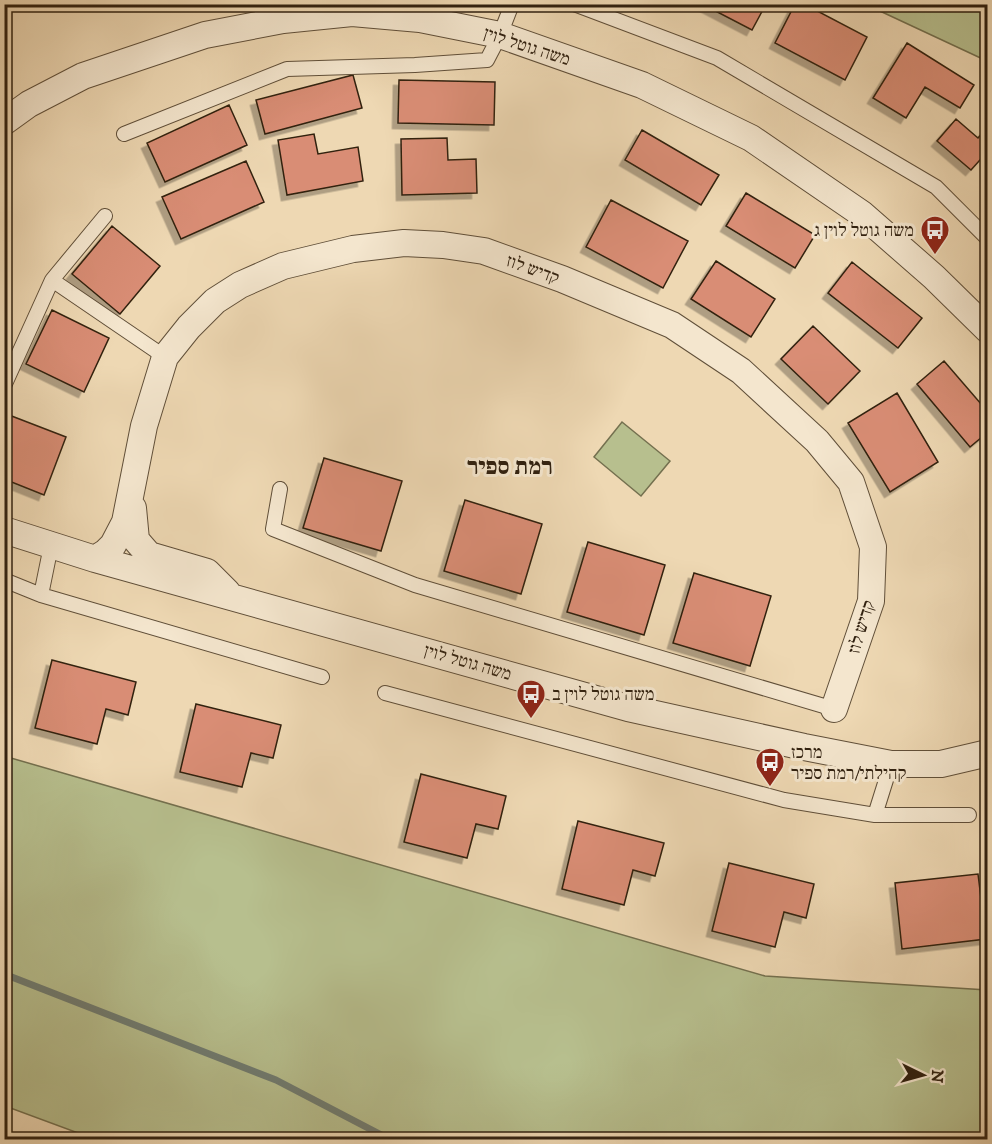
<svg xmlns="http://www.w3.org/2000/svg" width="992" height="1144" viewBox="0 0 992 1144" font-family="'IM FELL DW Pica','Frank Ruhl Libre',serif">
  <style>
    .green { fill: #b7bf8e; stroke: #74704f; stroke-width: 1.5 }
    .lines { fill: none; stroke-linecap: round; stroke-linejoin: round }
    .stream { stroke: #707c71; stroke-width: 7 }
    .building { fill: #d98d74; stroke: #312110; stroke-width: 1.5; filter: url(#shadow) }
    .lane-casing { stroke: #604f39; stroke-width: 16 }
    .street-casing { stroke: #604f39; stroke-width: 28 }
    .lane { stroke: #f4e6ce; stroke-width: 14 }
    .street { stroke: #f4e6ce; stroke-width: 26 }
    .labels { text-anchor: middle; stroke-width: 6; stroke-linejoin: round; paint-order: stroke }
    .street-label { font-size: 18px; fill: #312110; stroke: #f4e6ce }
    .poi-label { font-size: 18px; fill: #312110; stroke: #f4e6ce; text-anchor: start }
    .district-label { font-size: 24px; font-weight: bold; fill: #312110; stroke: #f4e6ce }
  </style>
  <defs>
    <filter id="shadow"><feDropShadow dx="-5.5" dy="5.5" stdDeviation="0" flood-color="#0004"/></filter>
  </defs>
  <rect width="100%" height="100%" fill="#eed8b3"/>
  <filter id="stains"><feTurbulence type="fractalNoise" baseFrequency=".00333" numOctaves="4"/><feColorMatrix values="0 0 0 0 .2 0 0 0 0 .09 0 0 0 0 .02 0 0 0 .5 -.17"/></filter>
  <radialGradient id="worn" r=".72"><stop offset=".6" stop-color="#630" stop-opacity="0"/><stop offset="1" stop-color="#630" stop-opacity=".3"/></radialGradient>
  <!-- green -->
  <path class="green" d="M867 5H987V61Z
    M622 422 670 461 641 496 594 457Z
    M4 756 765 976 987 990V1139L97 1140 5 1106Z"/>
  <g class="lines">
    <!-- stream -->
    <path class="stream" d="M4 974 276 1080 391 1140"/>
  </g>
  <!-- building -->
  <path class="building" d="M702 4H766L752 30Z
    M795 4H804L867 37 845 80 775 43Z
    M907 43 974 85 960 108 925 87 906 118 873 98Z
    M353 75 362 108 265 134 256 100Z
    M399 80 495 82 494 125 398 123Z
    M229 105 247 145 165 182 147 143Z
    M956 119 978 138 988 127V151L971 170 937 141Z
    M642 130 719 175 701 205 625 160Z
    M314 134 318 154 358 147 363 181 287 195 278 140Z
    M447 138 448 160 476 159 477 193 402 195 401 139Z
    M246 161 264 202 181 239 162 197Z
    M746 193 815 235 795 268 726 226Z
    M611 200 688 241 663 288 586 247Z
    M112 226 160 266 120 314 72 274Z
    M716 261 775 299 751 337 691 299Z
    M852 262 922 318 898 348 828 293Z
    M52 310 109 338 84 392 26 364Z
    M813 326 860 371 828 404 781 359Z
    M944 361 988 412V432L970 447 917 384Z
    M897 393 938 462 890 492 848 423Z
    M9 415 66 437 44 495 4 479V426Z
    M324 458 402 481 381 551 303 528Z
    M465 500 542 524 521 594 444 571Z
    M588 542 665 565 644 635 567 612Z
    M694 573 771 596 750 666 673 643Z
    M52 660 136 682 128 715 106 709 97 744 35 728Z
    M196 704 281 725 273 758 251 753 242 787 180 772Z
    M421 774 506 796 498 829 476 824 467 858 404 842Z
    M578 821 664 843 655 876 633 870 624 905 562 889Z
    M729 863 814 884 806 918 784 912 775 947 712 931Z
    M978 874 986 939 902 949 895 883Z"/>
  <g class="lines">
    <!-- lane casing -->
    <g class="lane-casing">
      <path id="lane" d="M574 4 717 58 936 187 988 239
        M124 134 287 69 415 65 487 60 500 35 512 4
        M105 216 52 280 165 357
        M4 386 52 280
        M280 489 273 529 415 585 834 709
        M4 580 41 595 322 677
        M41 595 51 546
        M385 693 784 800 875 815H969
        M875 815 891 764"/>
    </g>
    <!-- street casing -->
    <g class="street-casing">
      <path id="street" d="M4 122 29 104 83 76 205 35 283 20 352 13 420 19 500 35 642 85 751 138 862 214 934 277 988 330
        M133 508 136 540 149 555 207 572 227 592
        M4 530 95 559 628 708 804 747 891 764H941L988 753
        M95 559 106 552 113 545 125 522 144 426 165 357 189 327 215 301 240 285 283 266 353 249 404 243 443 245 484 251 562 279 672 325 741 371 817 441 851 482 873 547 871 601 834 709"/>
    </g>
    <!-- lane -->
    <use href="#lane" class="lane"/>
    <!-- street -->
    <use href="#street" class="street"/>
  </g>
  <!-- icons -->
  <defs>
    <g id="bus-pin" transform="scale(1.5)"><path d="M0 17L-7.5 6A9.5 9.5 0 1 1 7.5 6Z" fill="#8f2418" stroke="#f4e6ce"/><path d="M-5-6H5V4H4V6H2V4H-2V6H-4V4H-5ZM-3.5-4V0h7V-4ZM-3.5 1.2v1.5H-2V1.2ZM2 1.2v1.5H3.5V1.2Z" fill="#fff"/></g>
  </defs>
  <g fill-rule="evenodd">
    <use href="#bus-pin" x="935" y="230"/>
    <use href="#bus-pin" x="531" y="694"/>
    <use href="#bus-pin" x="770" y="762"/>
  </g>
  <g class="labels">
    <!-- street labels -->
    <g class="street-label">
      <text transform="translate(527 46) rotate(18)" y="6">משה גוטל לוין</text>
      <text transform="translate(533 269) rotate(20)" y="6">קדיש לוז</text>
      <text transform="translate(861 627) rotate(-73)" y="6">קדיש לוז</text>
      <text transform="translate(468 662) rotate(16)" y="6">משה גוטל לוין</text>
    </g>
    <!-- poi labels -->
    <g class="poi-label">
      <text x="914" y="236" text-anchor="end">משה גוטל לוין ג</text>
      <text x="552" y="700">משה גוטל לוין ב</text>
      <text x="791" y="758">מרכז<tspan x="791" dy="21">קהילתי/רמת ספיר</tspan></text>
    </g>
    <!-- district labels -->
    <g class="district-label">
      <text x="510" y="474">רמת ספיר</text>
    </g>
  </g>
  <!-- margin -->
  <rect width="992" height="1144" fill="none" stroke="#eed8b3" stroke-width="24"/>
  <rect x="6" y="6" width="980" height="1132" fill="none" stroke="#312110" stroke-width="3"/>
  <rect x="12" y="12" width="968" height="1120" fill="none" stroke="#312110" stroke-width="1.5"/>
  <!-- north arrow -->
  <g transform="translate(923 1075) rotate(95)" stroke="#f4e6ce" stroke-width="4.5" paint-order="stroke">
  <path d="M0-4.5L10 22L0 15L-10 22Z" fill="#312110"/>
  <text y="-9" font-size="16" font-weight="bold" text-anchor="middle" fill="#312110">N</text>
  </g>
  <rect width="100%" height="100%" filter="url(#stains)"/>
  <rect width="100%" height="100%" fill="url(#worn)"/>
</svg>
